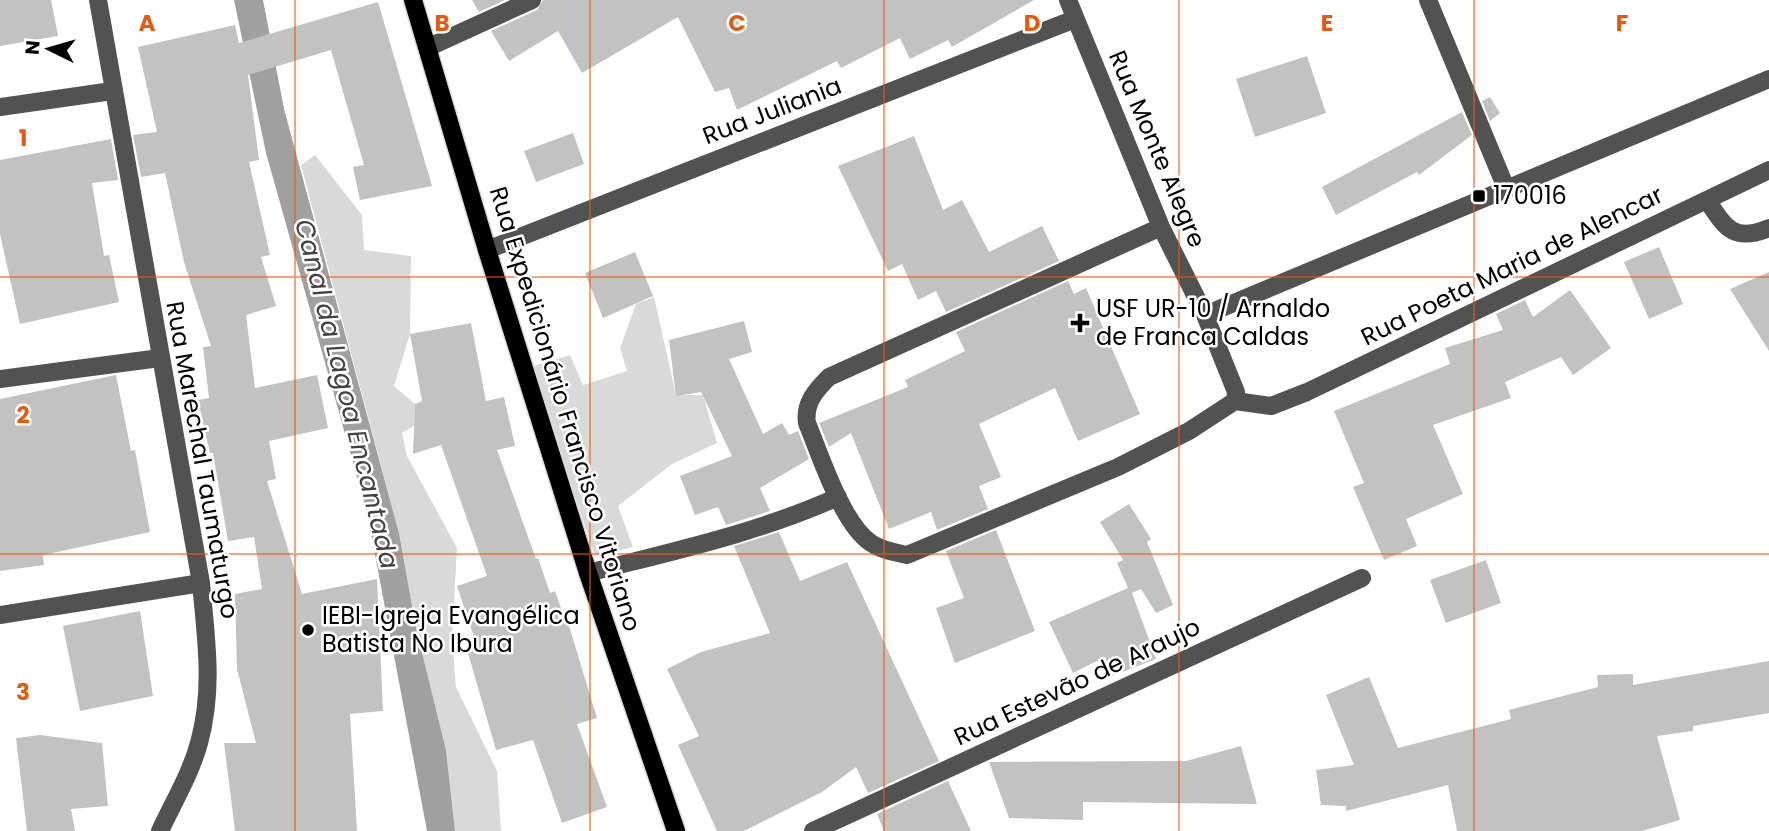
<svg xmlns="http://www.w3.org/2000/svg" width="1769" height="831" viewBox="0 0 1769 831" font-family="Poppins,sans-serif">
  <style>
    .green { fill: #d9d9d9 }
    .water { fill: #a0a0a0 }
    .building { fill: #c2c2c2 }
    .lines { fill: none; stroke-linecap: round; stroke-linejoin: round }
    .major-casing { stroke: #dbdbdb; stroke-width: 21 }
    .minor { stroke: #525252; stroke-width: 18 }
    .major { stroke: #000; stroke-width: 18 }
    .grid { fill: none; stroke: #e8590c; stroke-width: 2; stroke-opacity: 0.55 }
    .poi-dot { fill: #000; stroke: #fff; stroke-width: 2.5 }
    .labels { text-anchor: middle; stroke-width: 5; stroke-linejoin: round; paint-order: stroke }
    .street-label { font-size: 24px; fill: #000; stroke: #fff }
    .poi-label { font-size: 24px; fill: #000; stroke: #fff; text-anchor: start }
    .water-label { font-size: 26px; font-style: italic; fill: #414141; stroke: #fff }
    .grid-label { font-size: 23px; text-anchor: middle; font-weight: bold; fill: #e8590c; stroke: #fff; stroke-width: 5; stroke-linejoin: round; paint-order: stroke }
  </style>
  <rect width="100%" height="100%" fill="#fff"/>
  <!-- green -->
  <path class="green" d="M315 155 362 215 364 250 411 256 410 334 394 386 415 404 414 426 402 433 407 456 457 548 452 637 456 687 497 771 501 831H455L446 750 416 628 399 533 301 165Z
    M654 297 676 395H703L717 443 672 464 618 506 633 547 595 556 531 367 570 355 583 385 627 371 620 348 636 304Z"/>
  <!-- water -->
  <path class="water" d="M234 0H263L284 109 399 533 416 628 446 750 455 831H427L367 512 266 153Z"/>
  <!-- building -->
  <path class="building" d="M0 0H51L58 36 0 46Z
    M472 0H505L479 12Z
    M543 0H1034L952 47 948 40 910 59 900 38 841 68 837 61 737 110 729 88 715 92 678 17 582 73 558 31 509 61 491 31 537 10Z
    M378 2 432 186 360 200 353 167 364 165 331 50 248 75 259 160 249 162 270 255 261 257 276 306 246 315 255 388 317 375 328 428 269 441 276 479 267 481 302 594 377 579 383 711 350 714 357 831H235L224 743H256L237 669 235 594 262 589 254 537 228 541 213 453H210L198 400 209 398 203 347 211 346 184 262 165 173 141 177 133 135 157 132 138 47 235 25 239 43Z
    M1307 56 1326 113 1255 137 1236 79Z
    M1490 97 1500 113 1490 121 1482 101Z
    M1462 112 1472 135 1419 175 1417 172 1336 215 1322 187Z
    M573 133 584 164 536 182 524 151Z
    M914 136 943 210 962 200 989 252 1042 226 1059 261 946 312 936 291 918 300 902 264 888 271 838 166Z
    M111 139 118 180 92 183 104 256 109 255 119 302 20 324 0 234V160Z
    M1659 247 1683 304 1649 319 1624 262Z
    M635 252 653 296 603 318 585 273Z
    M1769 272V351L1730 289Z
    M1068 281 1074 294 1086 288 1140 414 1078 441 1055 388 979 424 1001 477 979 486 988 509 937 530 931 512 889 529 851 433 829 447 819 423 908 387 905 380 965 351 956 332Z
    M1570 290 1611 348 1573 375 1561 357 1505 382 1511 398 1433 425 1463 494 1406 519 1417 546 1384 560 1353 487 1364 483 1334 411 1450 364 1445 348 1503 330 1496 314 1525 300 1533 317Z
    M744 321 752 352 729 359 763 434 782 423 789 435 798 431 809 459 760 488 770 511 726 525 718 507 695 515 680 476 732 456 701 392 676 396 669 340Z
    M471 323 486 401 504 397 515 446 497 450 536 559 538 558 550 593 555 591 564 617 566 616 597 718 577 724 607 807 562 823 533 740 496 750 468 653 478 649 457 586 487 576 441 445 413 454 415 404 422 401 410 334Z
    M116 375 131 451 135 450 150 532 43 555 44 565 0 571V399Z
    M1129 504 1151 539 1147 542 1173 605 1156 613 1141 589 1132 593 1156 659 1112 676 1105 657 1073 673 1049 622 1128 588 1117 563 1123 560 1100 522Z
    M996 530 1035 631 955 663 936 608 964 598 946 551Z
    M779 532 800 581 847 562 939 761 868 793 856 767 822 792 744 831H717L678 745 699 736 667 669 701 652 770 633 734 546Z
    M1486 560 1501 603 1446 623 1430 580Z
    M140 611 153 696 80 711 63 626Z
    M1769 661V713L1693 726V731L1657 736 1680 820 1642 831H1457L1448 785 1346 811V806L1321 805 1316 770 1354 765 1326 695 1369 677 1398 748 1511 719 1509 710 1598 687 1597 675 1633 674V685Z
    M40 735 102 743 108 806 71 809 75 831H27L16 738Z
    M1241 746 1257 804 1083 802V820L1009 818 989 762 1186 761Z
    M948 781 971 831H884L877 814Z"/>
  <g class="lines">
    <!-- major casing -->
    <g class="major-casing">
      <path id="major" d="M413 0 487 250 588 573 676 831"/>
    </g>
    <!-- minor -->
    <path class="minor" d="M98 0 201 583C206 638 214 689 199 743 191 773 173 803 160 831
      M1068 0 1161 227 1205 315 1236 392 1235 401 1189 431 1118 467 907 555C894 552 881 550 871 543 842 524 820 454 807 423 804 403 816 390 829 377L1161 227
      M1428 0 1506 188
      M429 47 532 0
      M0 107 112 91
      M1707 200C1725 227 1733 243 1769 228
      M487 250 1075 19
      M1205 315 1769 79
      M0 379 160 358
      M1235 401 1271 406 1307 392 1769 170
      M588 573C673 551 758 533 838 497
      M0 615 201 583
      M813 831 1362 578"/>
    <!-- major -->
    <use href="#major" class="major"/>
  </g>
  <!-- grid -->
  <path class="grid" d="M295 0V831M590 0V831M884 0V831M1179 0V831M1474 0V831M0 277H1769M0 554H1769"/>
  <!-- markers -->
  <g class="poi-dot">
    <rect x="1472" y="189" width="14" height="14" rx="3.5"/>
    <path d="M1076.5 312.5h7v7h7v7h-7v7h-7v-7h-7v-7h7z"/>
    <circle cx="308" cy="630" r="7"/>
  </g>
  <g class="labels">
    <!-- street labels -->
    <g class="street-label">
      <text transform="translate(772 111) rotate(-21)" y="8">Rua Juliania</text>
      <text transform="translate(1157 149) rotate(67)" y="8">Rua Monte Alegre</text>
      <text transform="translate(1512 266) rotate(-26)" y="8">Rua Poeta Maria de Alencar</text>
      <text transform="translate(565 409) rotate(73)" y="8">Rua Expedicionário Francisco Vitoriano</text>
      <text transform="translate(202 460) rotate(80)" y="8">Rua Marechal Taumaturgo</text>
      <text transform="translate(1077 682) rotate(-25)" y="8">Rua Estevão de Araujo</text>
    </g>
    <!-- poi labels -->
    <g class="poi-label">
      <text x="1493" y="204">170016</text>
      <text x="1096" y="317">USF UR-10 / Arnaldo<tspan x="1096" dy="28">de Franca Caldas</tspan></text>
      <text x="322" y="624">IEBI-Igreja Evangélica<tspan x="322" dy="28">Batista No Ibura</tspan></text>
    </g>
    <!-- water labels -->
    <g class="water-label">
      <text transform="translate(347 394) rotate(76)" y="9">Canal da Lagoa Encantada</text>
    </g>
  </g>
  <g class="grid-label">
    <text x="147" y="31">A</text>
    <text x="442" y="31">B</text>
    <text x="737" y="31">C</text>
    <text x="1032" y="31">D</text>
    <text x="1327" y="31">E</text>
    <text x="1622" y="31">F</text>
    <text x="23" y="146">1</text>
    <text x="23" y="423">2</text>
    <text x="23" y="700">3</text>
  </g>
  <!-- north arrow -->
  <g transform="translate(49 49) rotate(275)" stroke="#ffffff" stroke-width="5" paint-order="stroke">
  <path d="M0-5L12 26L0 18L-12 26Z" fill="#000000"/>
  <text y="-10" font-size="19" font-weight="bold" text-anchor="middle" fill="#000000">N</text>
  </g>
</svg>
